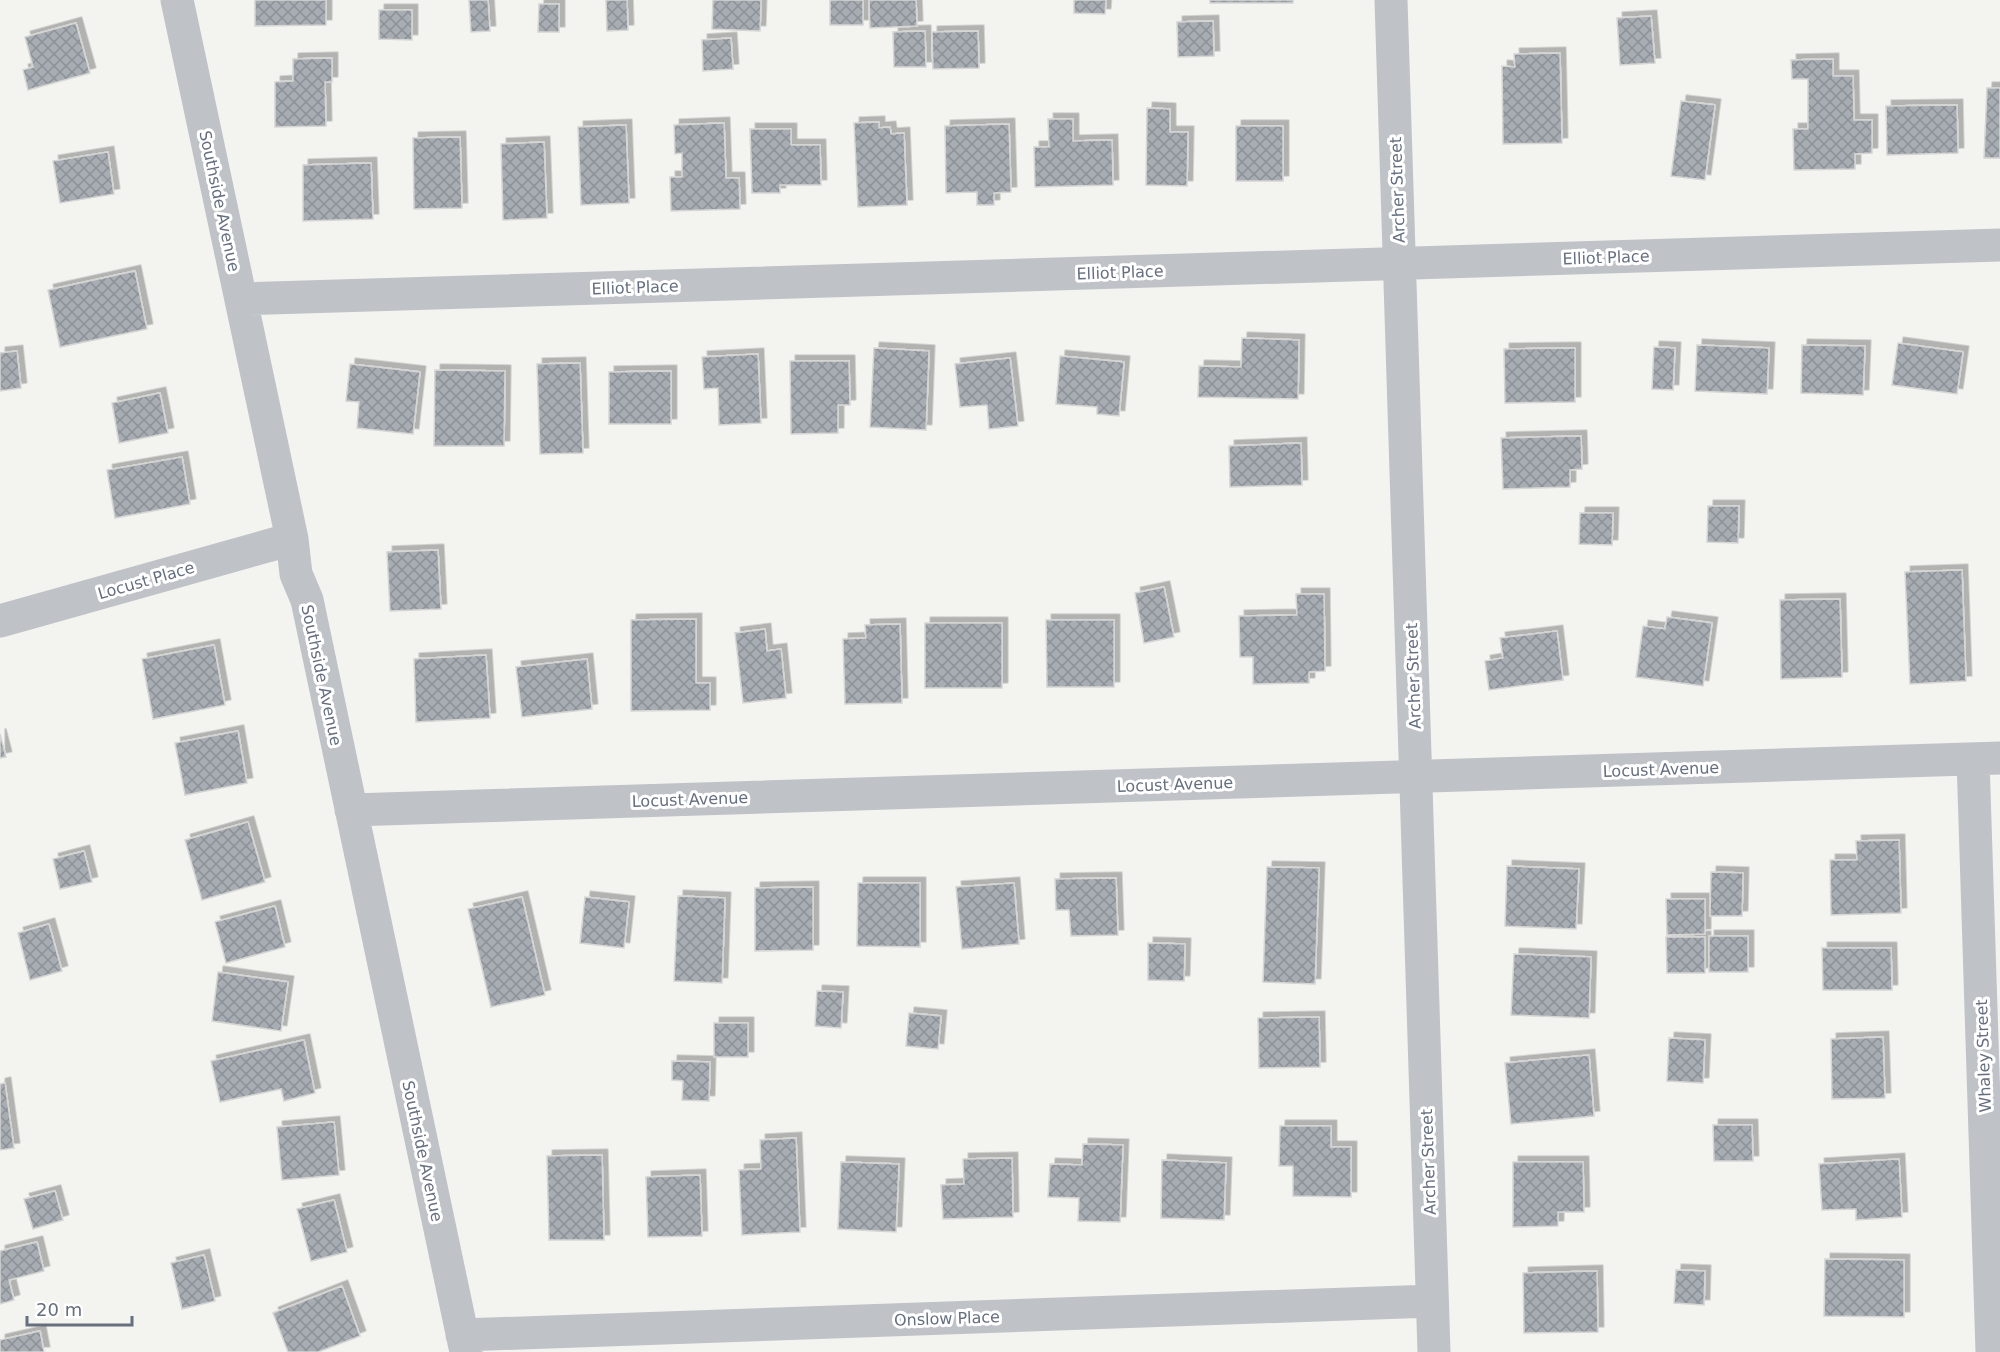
<svg xmlns="http://www.w3.org/2000/svg" width="2000" height="1352" viewBox="0 0 2000 1352" font-family="'DejaVu Sans',sans-serif">
  <style>
    .building { fill: url(#building-cross-hatch); stroke: #d5d5d3; stroke-width: 1.5; filter: url(#shadow) }
    .lines { fill: none; stroke-linecap: round; stroke-linejoin: round }
    .minor { stroke: #bfc2c6; stroke-width: 33 }
    .labels { text-anchor: middle; stroke-width: 6; stroke-linejoin: round; paint-order: stroke }
    .street-label { font-size: 16px; fill: #656f7f; stroke: #fff }
  </style>
  <defs>
    <pattern id="building-cross-hatch" width="8" height="8" patternUnits="userSpaceOnUse" patternTransform="scale(1.5)"><rect width="8" height="8" fill="#a8adb4"/><path d="M0 0l8 8M0 8l8-8" fill="none" stroke="#8c9198"/></pattern>
    <filter id="shadow"><feDropShadow dx="5.5" dy="-5.5" stdDeviation="0" flood-color="#0004"/></filter>
  </defs>
  <rect width="100%" height="100%" fill="#f3f4f0"/>
  <!-- building -->
  <path class="building" d="M255 0H326V25L255 26Z
    M469 0H488L490 31 471 32Z
    M606 0H627L628 30 607 31Z
    M713 0H761L760 31 712 29Z
    M830 0H863V25H830Z
    M869 0H916L917 26 870 28Z
    M1074 0H1106L1105 14 1074 13Z
    M1210 0H1293V3H1210Z
    M539 4H559V32H538Z
    M379 10H412V40L379 39Z
    M1651 16 1655 63 1620 65 1617 18Z
    M1213 21 1214 56 1178 57 1177 22Z
    M76 23 90 73 28 90 23 70 33 67 25 37Z
    M925 31 926 67H894L893 32Z
    M978 31 979 68 933 69 932 32Z
    M731 38 733 69 703 71 702 40Z
    M1560 53 1562 143 1503 144 1502 66 1515 67 1514 54Z
    M332 58V82H325L326 126 275 127V82L293 81V59Z
    M1833 59V76H1853L1854 120H1872V153L1855 154V169L1794 170 1793 129H1808V79H1792L1791 60Z
    M1987 88H2000V158H1984Z
    M1681 101 1715 105 1705 180 1671 176Z
    M1957 105 1958 153 1887 155 1886 106Z
    M1147 108 1170 109V132H1188L1187 186 1146 185Z
    M1048 119H1073V141L1112 140 1113 185 1035 187 1034 147H1049Z
    M879 122V128L890 127 891 134 904 133 907 205 858 207 854 123Z
    M724 123 726 178H739L740 209 671 211 670 177H682V153L675 154 674 125Z
    M1009 124 1011 192 994 193V205H977V192L946 193 945 126Z
    M626 125 629 203 581 205 578 127Z
    M1236 126H1283V181H1236Z
    M750 129H791V145H820L821 185H780V193H752Z
    M460 137 462 208 414 209 413 138Z
    M544 142 547 218 503 220 501 144Z
    M108 152 114 194 60 203 53 161Z
    M371 163 373 219 303 221V165Z
    M135 271 147 329 60 347 48 290Z
    M1242 338 1299 340 1298 399 1198 397 1199 366 1241 367Z
    M1898 343 1963 352 1957 394 1892 385Z
    M1697 345 1769 348 1767 394 1695 391Z
    M1802 345 1865 346 1863 395 1801 393Z
    M1654 347 1675 348 1673 390 1652 389Z
    M874 348 929 351 926 430 870 427Z
    M1575 348V402L1505 403 1504 349Z
    M17 351 21 388 0 391V353Z
    M758 354 761 423 719 425 718 388 704 389 702 357Z
    M1060 356 1124 362 1119 416 1097 414V407L1056 404Z
    M1010 358 1018 426 989 429 987 405 960 407 955 364Z
    M790 361H849L850 405H838V433L791 434Z
    M580 363 583 453 540 454 537 364Z
    M350 364 420 372 413 434 357 428 359 402 346 401Z
    M435 370 505 371 504 446H434Z
    M671 371V424H609V372Z
    M160 393 168 433 119 443 112 403Z
    M1581 436 1582 469 1570 470V487L1503 489 1501 438Z
    M1301 443 1302 485 1230 487 1229 446Z
    M182 457 190 504 115 518 107 470Z
    M1708 506H1739L1738 543 1707 542Z
    M1580 513H1613L1612 545 1579 544Z
    M438 550 441 609 390 611 387 552Z
    M1962 570 1966 681 1910 684 1905 572Z
    M1164 587 1174 637 1144 643 1135 593Z
    M1296 594H1324L1325 671 1309 672V683L1253 684V657H1240L1239 616 1297 615Z
    M1840 599 1842 677 1781 679 1780 600Z
    M1667 617 1712 623 1703 686 1636 677 1643 626 1665 629Z
    M696 619V683H710V710L631 711V620Z
    M1046 620H1114V687H1047Z
    M925 623H1002V688H925Z
    M900 624 902 703 845 704 843 639 866 638 865 625Z
    M765 629 767 651 781 649 786 698 743 703 735 633Z
    M1557 631 1563 680 1489 690 1485 661 1503 658 1500 638Z
    M214 645 225 705 153 719 142 659Z
    M486 655 490 718 416 722 414 659Z
    M587 659 592 709 522 717 516 667Z
    M238 731 247 783 185 795 175 743Z
    M0 734 6 757 0 758Z
    M248 822 265 882 202 900 185 840Z
    M1899 840 1901 913 1831 915 1830 860H1857L1856 841Z
    M84 851 92 882 60 889 53 859Z
    M1507 866 1579 869 1576 929 1505 926Z
    M1267 867 1319 868 1315 984 1263 982Z
    M1711 872 1743 873 1742 916H1710Z
    M1116 878 1118 935 1071 936 1069 910H1056L1055 879Z
    M858 883H920V947L857 946Z
    M1014 883 1019 944 962 949 956 887Z
    M813 887V950L755 951V888Z
    M678 896 725 898 722 983 674 981Z
    M522 897 545 995 491 1007 468 909Z
    M585 897 629 902 624 948 580 943Z
    M1666 899H1705V934L1667 935Z
    M275 906 285 947 226 963 215 922Z
    M49 924 62 971 30 980 18 933Z
    M1709 936H1748V972H1709Z
    M1666 937H1705V973H1667Z
    M1148 943 1185 944 1184 981 1148 980Z
    M1822 948H1891L1892 990H1823Z
    M1514 954 1591 957 1589 1018 1511 1015Z
    M218 972 288 982 281 1031 212 1021Z
    M817 991 843 992 841 1028 815 1026Z
    M909 1013 941 1016 938 1049 906 1046Z
    M1319 1017 1320 1067 1259 1068 1258 1018Z
    M714 1023H748V1057H714Z
    M1883 1037 1885 1098 1832 1099 1831 1039Z
    M1669 1038 1705 1040 1703 1083 1667 1081Z
    M304 1040 315 1093 284 1101 281 1089 220 1102 211 1061Z
    M1589 1055 1594 1116 1511 1124 1505 1063Z
    M672 1061 710 1062 709 1101 682 1100 683 1081 672 1080Z
    M5 1083 14 1148 0 1150V1084Z
    M334 1122 339 1175 282 1180 277 1127Z
    M1713 1125H1752L1753 1161H1714Z
    M1280 1126H1331V1147H1351V1197L1293 1196V1166H1279Z
    M796 1138 800 1232 742 1235 739 1170 761 1169 760 1140Z
    M1083 1144 1123 1145 1120 1222 1078 1221 1079 1198 1048 1197 1050 1164 1082 1165Z
    M602 1155 604 1240H549L547 1156Z
    M1012 1158 1013 1217 943 1219 941 1185 964 1184 963 1159Z
    M1899 1159 1902 1217 1856 1220V1209L1822 1210 1819 1164Z
    M1162 1160 1226 1163 1224 1220 1161 1218Z
    M841 1162 899 1164 896 1232 838 1229Z
    M1513 1162H1583L1584 1212H1558V1226L1513 1227Z
    M700 1175 702 1236 648 1237 646 1177Z
    M55 1191 63 1220 33 1229 24 1199Z
    M334 1200 347 1252 311 1261 297 1209Z
    M37 1242 44 1271 9 1280 14 1300 0 1304V1251Z
    M204 1255 215 1301 182 1309 171 1263Z
    M1825 1259 1904 1260V1317L1824 1316Z
    M1676 1270 1705 1271 1704 1305 1674 1303Z
    M1597 1271 1598 1332 1524 1333 1523 1273Z
    M342 1286 360 1336 318 1352H288L273 1313Z
    M40 1331 44 1352H0V1340Z"/>
  <g class="lines">
    <!-- minor -->
    <path class="minor" d="M177 0 292 539 296 574 307 600 466 1352
      M1391 0 1434 1352
      M241 299 2000 245
      M0 621 292 539
      M1973 759 1992 1352
      M351 810 2000 758
      M462 1335 1432 1301"/>
  </g>
  <g class="labels">
    <!-- street labels -->
    <g class="street-label">
      <text transform="translate(1397 190) rotate(-92)" y="6">Archer Street</text>
      <text transform="translate(220 201) rotate(78)" y="6">Southside Avenue</text>
      <text transform="translate(1606 257) rotate(-2)" y="6">Elliot Place</text>
      <text transform="translate(1120 272) rotate(-2)" y="6">Elliot Place</text>
      <text transform="translate(635 287) rotate(-2)" y="6">Elliot Place</text>
      <text transform="translate(146 580) rotate(-16)" y="6">Locust Place</text>
      <text transform="translate(322 675) rotate(78)" y="6">Southside Avenue</text>
      <text transform="translate(1413 676) rotate(-92)" y="6">Archer Street</text>
      <text transform="translate(1661 769) rotate(-2)" y="6">Locust Avenue</text>
      <text transform="translate(1175 784) rotate(-2)" y="6">Locust Avenue</text>
      <text transform="translate(690 799) rotate(-2)" y="6">Locust Avenue</text>
      <text transform="translate(1983 1056) rotate(-92)" y="6">Whaley Street</text>
      <text transform="translate(423 1151) rotate(78)" y="6">Southside Avenue</text>
      <text transform="translate(1428 1162) rotate(-92)" y="6">Archer Street</text>
      <text transform="translate(947 1318) rotate(-2)" y="6">Onslow Place</text>
    </g>
  </g>
  <!-- scale -->
  <path d="M27 1316v9h105v-9" fill="none" stroke="#656f7f" stroke-width="3"/>
  <text x="36" y="1316" font-size="18" fill="#656f7f" stroke="#ffffff" stroke-width="4.5" paint-order="stroke">20 m</text>
</svg>
